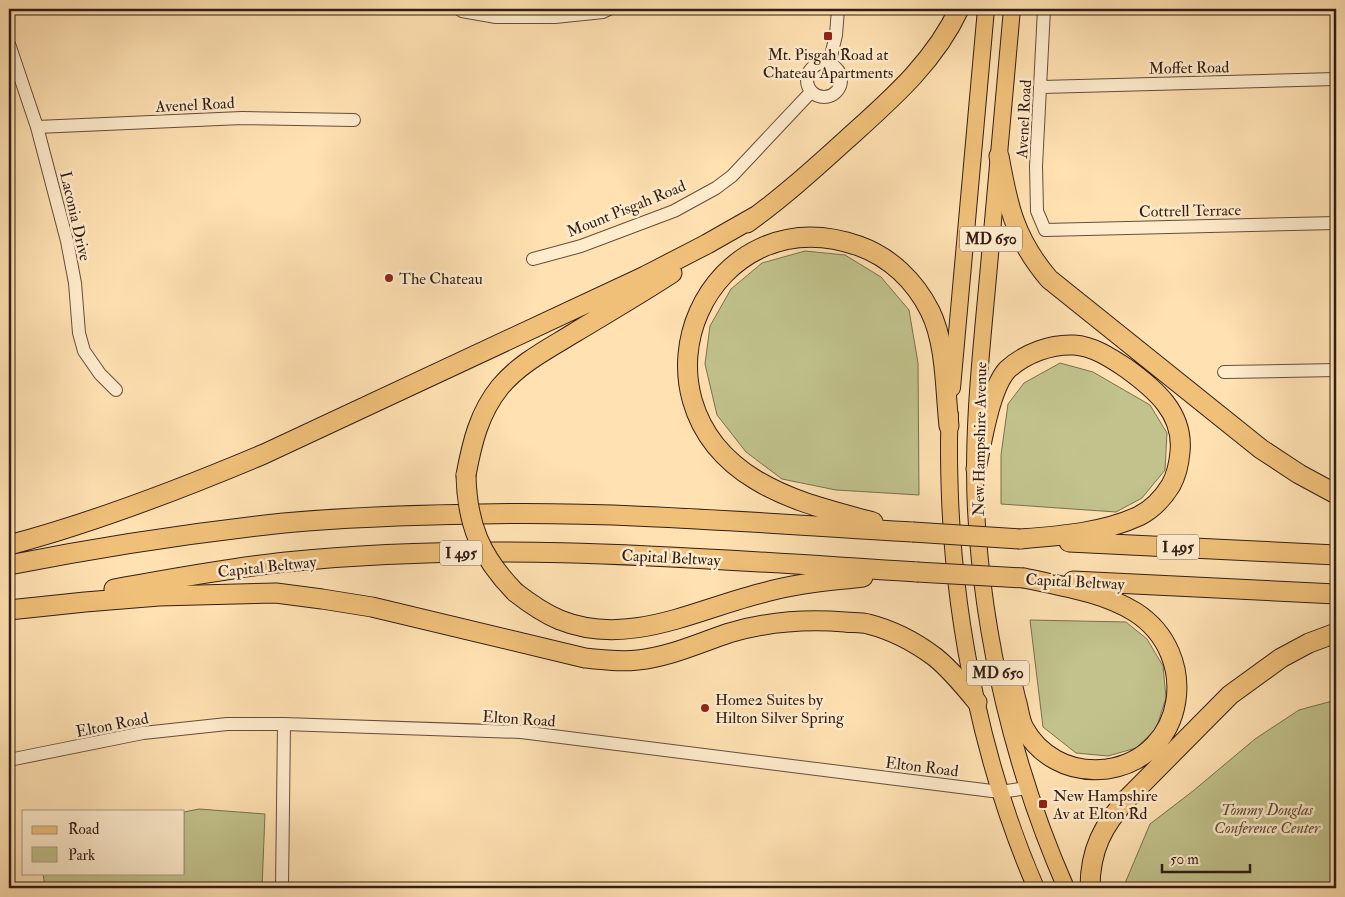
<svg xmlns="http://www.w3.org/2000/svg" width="1345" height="897" viewBox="0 0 1345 897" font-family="'IM FELL Double Pica',serif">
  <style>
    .green { fill: #c1c28c; stroke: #7a7050 }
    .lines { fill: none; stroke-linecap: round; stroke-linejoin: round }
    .minor-casing { stroke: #654e3c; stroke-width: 14 }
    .major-casing { stroke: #321d14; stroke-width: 18 }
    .highway-casing { stroke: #321d14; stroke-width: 21 }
    .minor { stroke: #ffeccd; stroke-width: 12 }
    .major { stroke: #f0c079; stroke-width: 16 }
    .highway { stroke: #f0c079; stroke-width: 19 }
    .highway-bridge-casing { stroke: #321d14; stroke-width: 21; stroke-linecap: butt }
    .highway-bridge { stroke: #f0c079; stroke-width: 19 }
    .poi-dot { fill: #8f2418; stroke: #ffeccd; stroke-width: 2 }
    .labels { text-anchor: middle; stroke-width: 5; stroke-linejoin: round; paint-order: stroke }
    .shield { fill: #ffeccd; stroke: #705b4c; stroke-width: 1 }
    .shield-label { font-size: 15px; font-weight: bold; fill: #321d14 }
    .poi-label { font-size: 16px; fill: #321d14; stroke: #ffeccd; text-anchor: start }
    .street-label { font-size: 16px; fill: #321d14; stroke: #ffeccd }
    .park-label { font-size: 16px; font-style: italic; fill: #5d4f38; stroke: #ffeccd }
  </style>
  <rect width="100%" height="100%" fill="#ffe1b2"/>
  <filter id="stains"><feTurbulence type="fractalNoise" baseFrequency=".004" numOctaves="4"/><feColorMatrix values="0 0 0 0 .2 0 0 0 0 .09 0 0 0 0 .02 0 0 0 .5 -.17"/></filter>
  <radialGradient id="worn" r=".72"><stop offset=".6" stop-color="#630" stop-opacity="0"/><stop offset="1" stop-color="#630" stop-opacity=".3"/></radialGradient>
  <!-- green -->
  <path class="green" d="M805 251 845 255 881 277 909 310 918 363 919 495 836 490 782 479 746 452 717 415 705 364 710 326 731 289 762 263Z
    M1060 363 1093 372 1150 405 1167 433 1165 470 1142 498 1116 512 1001 504V455L1008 404 1024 383Z
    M1030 620 1126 622 1147 639 1163 666 1166 698 1156 729 1136 748 1108 756 1076 753 1043 727Z
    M1336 700V888H1123L1150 824 1193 791 1255 739 1299 710Z
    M199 809 265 814 262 888H45L43 873H184V812Z"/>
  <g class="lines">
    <!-- minor casing -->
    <g class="minor-casing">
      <path id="minor" d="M459 9 462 11 496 17H555L603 12 609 9
        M1044 9 1036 166 1037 211 1045 230 1336 223
        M9 44 37 127 67 241 75 283 79 333 84 351 100 374 116 390
        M807 80a17 17 0 1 1 34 0a17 17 0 1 1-34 0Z
        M829 64 836 35 838 9
        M1042 87 1336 79
        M37 127 242 118 354 120
        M533 259 581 246 674 211 716 188 732 176 811 92
        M1224 372 1336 370
        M9 760 143 733 227 724H284L521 732 1000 792 1027 788
        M282 888 284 724"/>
    </g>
    <!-- major casing -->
    <g class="major-casing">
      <path id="major" d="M1012 9C1004 98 996 188 988 277 981 354 972 432 976 510 983 639 1014 770 1066 888
        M952 388 986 9
        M950 415C948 442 949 470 950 498 955 628 984 769 1036 888"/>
    </g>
    <!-- highway casing -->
    <g class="highway-casing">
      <path id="highway" d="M999 156C1008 207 1015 239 1049 279L1261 449 1299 474 1336 494
        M747 223C782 198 814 169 846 140 889 101 934 63 959 9
        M976 469C982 443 990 387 1008 369 1026 353 1051 344 1074 345 1093 346 1111 358 1126 368 1155 389 1184 413 1180 452 1179 464 1177 474 1171 485 1163 498 1153 509 1139 516 1103 533 1059 536 1020 539
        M466 475C472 443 479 413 500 387 520 363 548 349 574 333 607 313 640 294 672 273
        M873 522C833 511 792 502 756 480 617 396 709 193 859 246 890 257 915 281 930 311 946 343 945 389 949 426
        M1069 542 1336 555
        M9 545C96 522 181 489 264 454L645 276 707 244 758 215
        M9 565C100 547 191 533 284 523 349 517 415 515 480 514 624 511 769 524 913 532
        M1073 581 1336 594
        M114 589C171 579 228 568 286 562 496 540 708 559 917 572
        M515 592C529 603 543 613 560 620 629 648 699 608 766 592 797 583 830 581 863 577
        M9 610 85 602 159 596 276 593 322 599 372 607 585 658C603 660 620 662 638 660 669 657 699 643 729 633 766 622 807 619 845 622 852 623 861 622 868 624 892 630 915 642 935 657 951 670 964 686 977 702
        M998 672C1002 675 1009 680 1012 684 1014 690 1015 697 1017 703 1019 711 1020 721 1024 728 1031 741 1043 753 1056 760 1072 769 1089 771 1107 769 1187 757 1201 654 1135 612 1103 592 1061 586 1024 578
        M1090 888C1090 850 1103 825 1128 798L1230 695 1281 658 1309 643 1336 633"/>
    </g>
    <!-- minor -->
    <use href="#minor" class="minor"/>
    <!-- major -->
    <use href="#major" class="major"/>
    <!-- highway -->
    <use href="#highway" class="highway"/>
    <!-- highway-bridge casing -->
    <g class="highway-bridge-casing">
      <path id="highway-bridge" d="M466 475C467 525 481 557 515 592
        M913 532 1020 539
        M917 572 1024 578"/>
    </g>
    <!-- highway-bridge -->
    <use href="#highway-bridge" class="highway-bridge"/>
  </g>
  <!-- markers -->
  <g class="poi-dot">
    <rect x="823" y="31" width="10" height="10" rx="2.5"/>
    <circle cx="389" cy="278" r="5"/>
    <circle cx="705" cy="708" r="5"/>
    <rect x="1038" y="799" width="10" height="10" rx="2.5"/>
  </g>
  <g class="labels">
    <!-- shield labels -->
    <g class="shield">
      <rect x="960" y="226.5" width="62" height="25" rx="4"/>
      <rect x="1157" y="534.5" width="42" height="25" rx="4"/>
      <rect x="440" y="540.5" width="42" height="25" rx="4"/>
      <rect x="967" y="660.5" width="62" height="25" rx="4"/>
    </g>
    <g class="shield-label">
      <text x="991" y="244">MD 650</text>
      <text x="1178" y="552">I 495</text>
      <text x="461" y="558">I 495</text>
      <text x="998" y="678">MD 650</text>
    </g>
    <!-- poi labels -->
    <g class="poi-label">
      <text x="828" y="60" text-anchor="middle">Mt. Pisgah Road at<tspan x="828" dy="18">Chateau Apartments</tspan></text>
      <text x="399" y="284">The Chateau</text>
      <text x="715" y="705">Home2 Suites by<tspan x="715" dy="18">Hilton Silver Spring</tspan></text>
      <text x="1053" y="801">New Hampshire<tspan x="1053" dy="18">Av at Elton Rd</tspan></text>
    </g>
    <!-- street labels -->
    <g class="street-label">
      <text transform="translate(1189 67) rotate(-1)" y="6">Moffet Road</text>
      <text transform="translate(195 104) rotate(-3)" y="6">Avenel Road</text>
      <text transform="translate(1023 119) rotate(-87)" y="6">Avenel Road</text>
      <text transform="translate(626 208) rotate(-22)" y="6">Mount Pisgah Road</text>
      <text transform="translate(1190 210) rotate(-1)" y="6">Cottrell Terrace</text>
      <text transform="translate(76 216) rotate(77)" y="6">Laconia Drive</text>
      <text transform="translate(979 439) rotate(-89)" y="6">New Hampshire Avenue</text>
      <text transform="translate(671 557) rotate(3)" y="6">Capital Beltway</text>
      <text transform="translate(267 566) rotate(-6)" y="6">Capital Beltway</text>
      <text transform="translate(1075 581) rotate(3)" y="6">Capital Beltway</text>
      <text transform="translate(519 718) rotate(4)" y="6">Elton Road</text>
      <text transform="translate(112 724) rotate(-11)" y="6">Elton Road</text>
      <text transform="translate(922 766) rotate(7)" y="6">Elton Road</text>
    </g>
    <!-- park labels -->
    <g class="park-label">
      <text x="1267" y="815">Tommy Douglas<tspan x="1267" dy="18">Conference Center</tspan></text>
    </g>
  </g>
  <!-- margin -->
  <rect width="1345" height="897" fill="none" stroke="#ffe1b2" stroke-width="30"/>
  <rect x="10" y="10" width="1325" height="877" fill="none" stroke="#321d14" stroke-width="2.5"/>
  <rect x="15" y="15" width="1315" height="867" fill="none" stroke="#321d14"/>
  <!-- legend -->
  <rect x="22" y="810" width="162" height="65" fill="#ffeccd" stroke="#ad9983"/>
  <rect x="32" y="826" width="25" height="8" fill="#f0c079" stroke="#ad9983"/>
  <text x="68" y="834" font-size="15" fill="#321d14">Road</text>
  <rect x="32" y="847" width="25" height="15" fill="#c1c28c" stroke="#ad9983"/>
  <text x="68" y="860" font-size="15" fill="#321d14">Park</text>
  <!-- scale -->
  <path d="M1162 864v8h88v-8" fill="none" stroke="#321d14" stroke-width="2.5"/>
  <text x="1170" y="864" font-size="15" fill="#321d14" stroke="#ffeccd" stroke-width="4" paint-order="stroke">50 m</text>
  <rect width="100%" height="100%" filter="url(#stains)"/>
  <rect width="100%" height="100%" fill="url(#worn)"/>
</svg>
